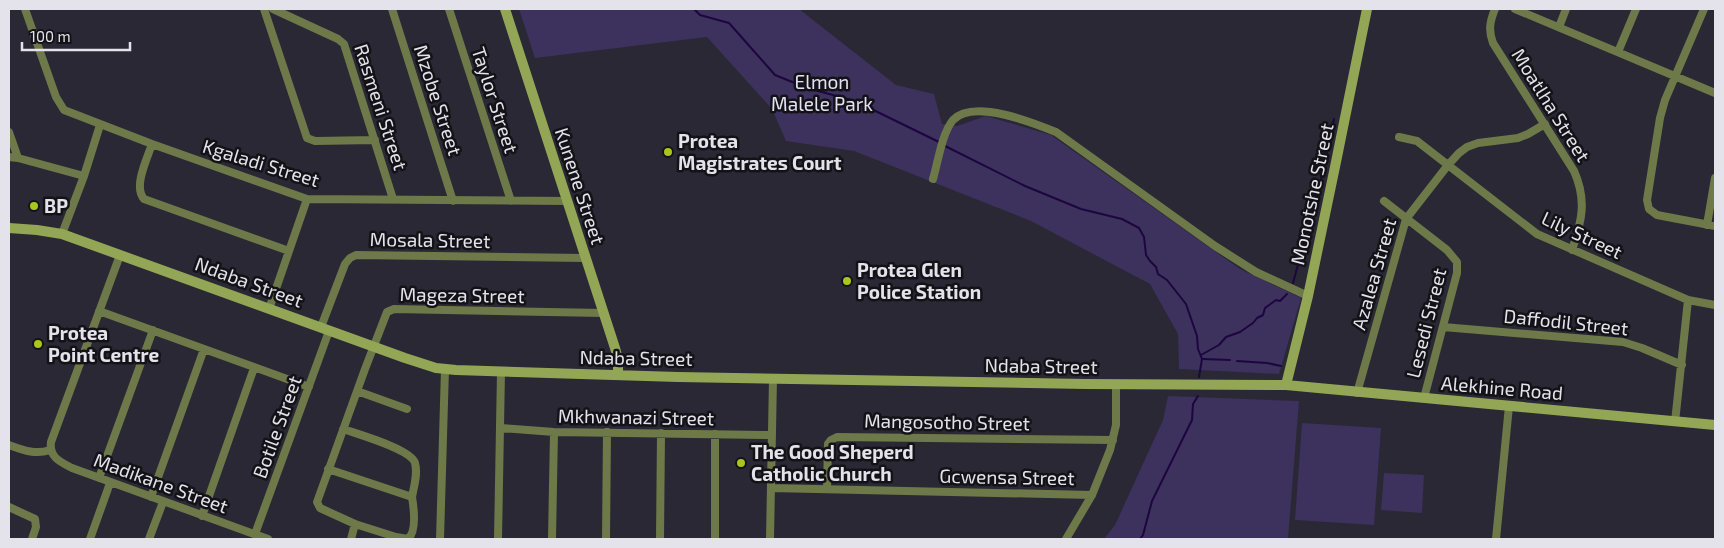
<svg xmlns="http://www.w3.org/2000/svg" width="1724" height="548" viewBox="0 0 1724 548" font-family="'Exo 2',sans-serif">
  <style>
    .green { fill: #3d315d }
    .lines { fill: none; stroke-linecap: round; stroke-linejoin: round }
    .stream { stroke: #1d0640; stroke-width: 2 }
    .street { stroke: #6d7948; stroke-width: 8 }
    .secondary { stroke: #93a656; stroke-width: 10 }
    .poi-dot { fill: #a8c71c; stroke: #131217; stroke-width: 2 }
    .labels { text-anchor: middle; stroke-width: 5; stroke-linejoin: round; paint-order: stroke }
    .park-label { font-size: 19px; fill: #e5e1f4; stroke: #131217 }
    .street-label { font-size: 19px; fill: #e4e2ea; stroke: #131217 }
    .poi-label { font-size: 19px; font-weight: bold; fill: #e4e2ea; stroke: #131217; text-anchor: start }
  </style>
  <rect width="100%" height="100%" fill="#2a2834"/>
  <!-- green -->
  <path class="green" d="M519 9H799L896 85 934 94 942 124 957 126 986 116 1051 135 1240 269 1301 298 1279 374 1179 369 1178 334 1150 284 1031 221 854 151 786 141 772 109 707 37 535 58Z
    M1168 396 1299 401 1288 539H1104L1115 525 1163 420Z
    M1302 423 1381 428 1374 525 1295 520Z
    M1384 473 1424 475 1422 513 1381 510Z"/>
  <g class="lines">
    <!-- stream -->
    <path class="stream" d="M694 9 700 15 729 23 775 75 807 88 855 101 941 143
      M945 146 1025 186 1081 209 1122 219 1139 228 1144 237 1146 255 1150 261 1156 267 1158 274 1167 280 1186 304 1197 336 1198 349 1202 359 1199 377
      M1293 283 1322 176 1334 119
      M1201 355 1219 345 1226 337 1240 332 1253 323 1257 318 1263 315 1265 308 1276 300 1280 301 1287 294
      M1203 359 1230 360
      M1237 361 1267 363 1281 366
      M1140 539 1143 535 1152 501 1192 420 1193 404 1198 396"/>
    <!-- street -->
    <path class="street" d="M25 9 56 97 64 110 152 144 307 199 567 201
      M264 9 307 138 315 141 375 140
      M273 9 338 39 344 44 393 199
      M392 9 453 201
      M449 9 511 201
      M1495 9C1490 21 1488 30 1493 43L1574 171C1587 200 1582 221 1572 250
      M1515 9 1715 93
      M1704 9 1665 100 1660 118 1647 200 1649 209 1657 215 1715 226
      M1559 27 1566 9
      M1618 52 1636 9
      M9 132 18 158
      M1399 137 1417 141 1537 234 1688 300 1715 305
      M152 144C147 159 133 187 144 199L289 251
      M9 157 18 158 84 176
      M933 179C938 162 942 133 953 120 973 98 1034 123 1056 132L1215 246 1256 272 1308 296
      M1384 201 1447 250 1457 262V273L1424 398
      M1707 225 1715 178
      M62 234 84 176 100 125
      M120 255 51 442C49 457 60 462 72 468L268 539
      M269 309 307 199
      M99 311 309 387
      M321 327 345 264 350 258 356 255 585 258
      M1443 327 1623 342 1642 348 1682 365
      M357 391 407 409
      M1357 393 1406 219 1448 165 1459 153 1467 147 1478 143 1518 138 1528 134 1545 124
      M1675 422 1688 300
      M501 428 554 432 771 435
      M343 429C357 434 411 449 415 463 418 474 414 486 412 497
      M715 434V539
      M9 445C23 450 35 455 50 450
      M328 469 412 497C414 509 417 531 408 539L396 537 355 524
      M99 478 153 330
      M771 488 1092 495
      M827 489 828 444 831 440 837 437 1113 440
      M151 497 204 349
      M9 507 35 519 36 527 32 539
      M202 516 254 368
      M255 534 329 331
      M90 539 110 483
      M149 539 163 502
      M351 539 355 524 320 508 317 502 365 369 387 312 394 309 603 313
      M440 539 445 369
      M498 539 501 371
      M552 539 554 432
      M606 539 607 432
      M660 539 661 433
      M770 539 773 378
      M1066 539 1092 495 1110 450 1116 425V385
      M1496 539 1509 406"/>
    <!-- secondary -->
    <path class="secondary" d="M505 9 615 348 618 359V375
      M9 228 37 230 62 234 405 358 436 368 456 370 678 377 1086 384 1286 385 1715 425
      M1286 385 1308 296 1336 162 1367 9"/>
  </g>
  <!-- markers -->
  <g class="poi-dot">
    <circle cx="668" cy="152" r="5"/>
    <circle cx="34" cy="206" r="5"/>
    <circle cx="847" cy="281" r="5"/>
    <circle cx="38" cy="344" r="5"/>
    <circle cx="741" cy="463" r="5"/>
  </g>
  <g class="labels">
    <!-- park labels -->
    <g class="park-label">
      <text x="822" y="89">Elmon<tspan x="822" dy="22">Malele Park</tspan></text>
    </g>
    <!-- street labels -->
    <g class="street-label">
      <text transform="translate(438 100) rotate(72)" y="7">Mzobe Street</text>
      <text transform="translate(495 100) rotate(72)" y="7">Taylor Street</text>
      <text transform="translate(1551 105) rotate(58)" y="7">Moatlha Street</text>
      <text transform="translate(381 107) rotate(72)" y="7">Rasmeni Street</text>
      <text transform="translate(261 163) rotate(17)" y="7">Kgaladi Street</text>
      <text transform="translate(580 186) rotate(72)" y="7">Kunene Street</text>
      <text transform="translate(1312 194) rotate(-78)" y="7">Monotshe Street</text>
      <text transform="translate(1582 235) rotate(25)" y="7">Lily Street</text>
      <text transform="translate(430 240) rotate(1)" y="7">Mosala Street</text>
      <text transform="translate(1374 274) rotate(-74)" y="7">Azalea Street</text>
      <text transform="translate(249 282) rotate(20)" y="7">Ndaba Street</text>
      <text transform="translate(462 295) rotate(1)" y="7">Mageza Street</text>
      <text transform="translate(1566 322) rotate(6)" y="7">Daffodil Street</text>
      <text transform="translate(1426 323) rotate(-76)" y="7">Lesedi Street</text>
      <text transform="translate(636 358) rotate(1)" y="7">Ndaba Street</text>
      <text transform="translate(1041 366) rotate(1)" y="7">Ndaba Street</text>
      <text transform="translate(1502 388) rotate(5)" y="7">Alekhine Road</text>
      <text transform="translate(636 417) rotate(1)" y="7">Mkhwanazi Street</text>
      <text transform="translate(947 422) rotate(1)" y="7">Mangosotho Street</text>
      <text transform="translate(277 427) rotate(-70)" y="7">Botile Street</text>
      <text transform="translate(1007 477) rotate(1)" y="7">Gcwensa Street</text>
      <text transform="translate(161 483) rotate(20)" y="7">Madikane Street</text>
    </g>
    <!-- poi labels -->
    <g class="poi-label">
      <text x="678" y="148">Protea<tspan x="678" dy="22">Magistrates Court</tspan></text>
      <text x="44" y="213">BP</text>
      <text x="857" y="277">Protea Glen<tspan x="857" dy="22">Police Station</tspan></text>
      <text x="48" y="340">Protea<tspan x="48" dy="22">Point Centre</tspan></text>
      <text x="751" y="459">The Good Sheperd<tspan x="751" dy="22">Catholic Church</tspan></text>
    </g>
  </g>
  <!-- border -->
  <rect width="1724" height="548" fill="none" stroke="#e4e2ea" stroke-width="20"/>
  <!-- scale -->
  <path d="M22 42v8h108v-8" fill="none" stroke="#e4e2ea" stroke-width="2.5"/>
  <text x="30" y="42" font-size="15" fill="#e4e2ea" stroke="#131217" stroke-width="4" paint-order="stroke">100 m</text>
</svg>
